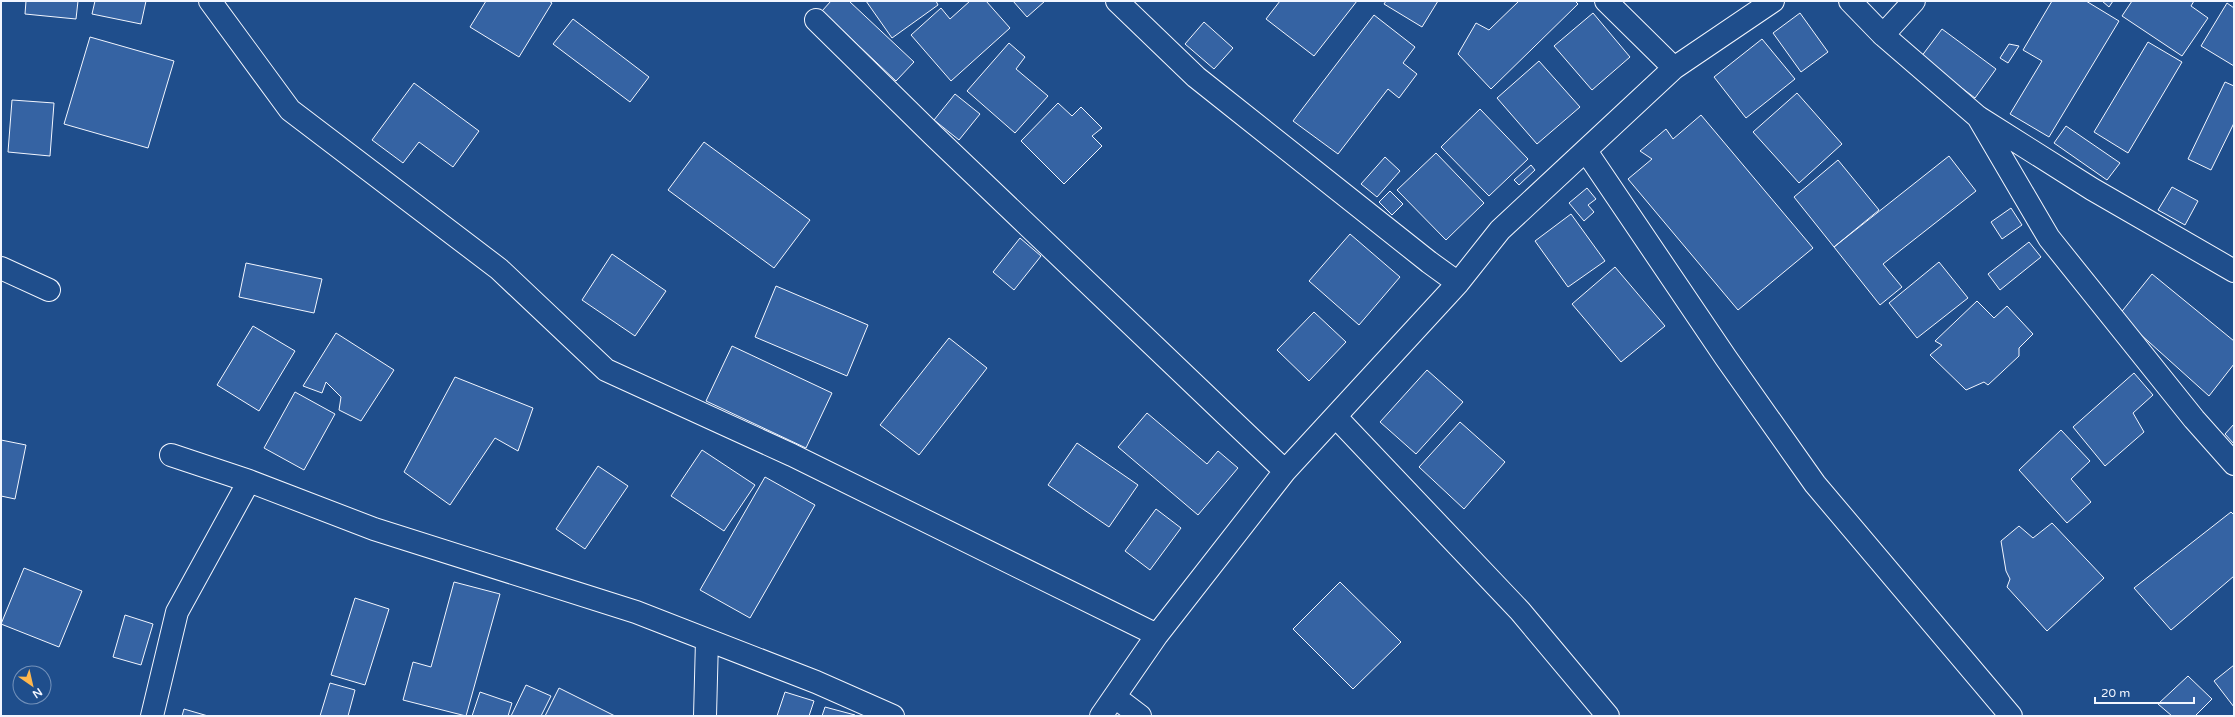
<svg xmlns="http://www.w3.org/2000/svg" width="2235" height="717" viewBox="0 0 2235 717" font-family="'Varela Round',sans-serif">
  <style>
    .building { fill: #3563a3; stroke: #f2f6ff }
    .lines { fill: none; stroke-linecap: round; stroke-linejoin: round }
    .minor-casing { stroke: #f2f6ff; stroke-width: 24 }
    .minor { stroke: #1f4e8c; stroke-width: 22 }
  </style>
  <rect width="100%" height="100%" fill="#1f4e8c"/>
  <!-- building -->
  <path class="building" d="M26 1H78L76 19 25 14Z
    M95 1H146L141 24 92 14Z
    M486 1H549L552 3 519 57 470 27Z
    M831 1H849L914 62 896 81 822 11Z
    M866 1H936L938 5 892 38Z
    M970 1H986L1010 28 951 81 911 35 941 8 950 19Z
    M1013 1H1045L1027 17Z
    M1280 1H1357L1314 56 1266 19Z
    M1386 1H1438L1422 27 1384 4Z
    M1519 1H1575L1578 4 1491 89 1458 54 1476 23 1489 30Z
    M2052 1H2086L2119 21 2049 137 2010 114 2042 61 2023 50Z
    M2102 1H2113L2109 7Z
    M2132 1H2194L2191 6 2208 18 2182 56 2122 16Z
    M2227 3 2234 8V66L2201 46Z
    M1593 13 1630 57 1592 90 1554 46Z
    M1800 13 1828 52 1801 72 1773 33Z
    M1374 15 1415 47 1403 63 1417 74 1399 98 1388 89 1338 154 1293 121Z
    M573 19 649 77 630 102 553 44Z
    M1204 22 1233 48 1214 69 1185 44Z
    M1942 29 1996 69 1975 98 1921 57Z
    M90 37 174 61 148 148 64 124Z
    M1762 39 1795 79 1746 118 1714 77Z
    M2148 42 2182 62 2128 153 2094 132Z
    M1009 43 1025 57 1016 69 1048 96 1015 133 967 91Z
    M2009 44 2019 46 2008 63 2000 58Z
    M1539 61 1580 107 1537 144 1497 98Z
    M2225 82 2234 86V123L2211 170 2188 159Z
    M414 83 479 131 453 167 419 142 403 163 372 140Z
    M1797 93 1842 144 1799 183 1753 132Z
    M955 94 980 114 959 140 934 120Z
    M12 100 54 103 50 156 8 152Z
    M1058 103 1072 116 1081 107 1102 128 1092 136 1102 146 1064 184 1021 141Z
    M1480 109 1528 159 1489 196 1441 147Z
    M1701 115 1813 248 1738 310 1628 179 1652 159 1640 151 1666 129 1673 139Z
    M2066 126 2120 163 2107 180 2054 143Z
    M704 142 810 220 774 268 668 190Z
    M1436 153 1484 203 1446 240 1397 190Z
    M1949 156 1976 191 1883 264 1902 287 1880 305 1834 247Z
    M1385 157 1400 171 1377 197 1361 184Z
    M1838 160 1879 210 1834 247 1794 197Z
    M1531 165 1535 170 1519 185 1514 180Z
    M2172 187 2198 201 2185 225 2158 210Z
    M1587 188 1596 199 1588 205 1594 212 1584 221 1569 203Z
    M1390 191 1403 204 1392 215 1379 202Z
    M2011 208 2022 225 2002 239 1991 222Z
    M1571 214 1605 261 1568 287 1535 241Z
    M1350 234 1400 277 1359 325 1309 281Z
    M1020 238 1041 256 1014 290 993 272Z
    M2029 242 2041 257 2000 290 1988 274Z
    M612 254 666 291 635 336 582 300Z
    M1939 262 1968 298 1917 338 1889 303Z
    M246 263 322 279 314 313 239 297Z
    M1615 267 1665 326 1621 362 1572 304Z
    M2152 274 2234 341V364L2209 396 2119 315Z
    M776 286 868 325 847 376 755 337Z
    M1977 301 1994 318 2007 306 2033 334 2019 348V356L1988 385 1984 382 1966 390 1930 355 1942 345 1935 341Z
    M1314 312 1346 342 1309 381 1277 350Z
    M253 326 295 351 259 411 217 385Z
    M336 333 394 370 361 421 339 410 341 397 326 382 322 393 303 386Z
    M949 338 987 368 919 455 880 425Z
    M732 346 832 393 806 448 706 401Z
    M1427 370 1463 402 1416 454 1380 422Z
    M2134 373 2153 395 2133 413 2144 432 2105 466 2073 427Z
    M455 377 533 408 518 451 495 438 450 505 404 472Z
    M295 392 335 414 304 470 264 448Z
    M1147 413 1207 464 1218 451 1238 468 1198 515 1118 447Z
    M1460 422 1505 462 1464 509 1419 467Z
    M2234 424V444L2225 434Z
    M2061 430 2090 461 2071 479 2091 502 2067 523 2019 470Z
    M1 440 26 445 15 499 1 496Z
    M1077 443 1138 485 1109 527 1048 485Z
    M702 450 755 485 724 531 671 496Z
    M598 466 628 486 585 549 556 529Z
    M765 477 815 505 750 618 700 590Z
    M1156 509 1181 528 1150 570 1125 551Z
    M2231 512 2234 515V576L2171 630 2134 588Z
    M2052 523 2104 578 2047 631 2007 587 2010 579 2006 571 2001 541 2019 526 2033 538Z
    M24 568 82 591 59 647 1 624Z
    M454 582 500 594 466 716 403 700 413 662 431 667Z
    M1340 582 1401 642 1353 689 1293 629Z
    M355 598 389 609 365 685 331 675Z
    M125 615 153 624 141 665 113 657Z
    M2234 665V707L2214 681Z
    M2188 676 2212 699 2195 716H2172L2158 704Z
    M330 683 355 690 348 716H320Z
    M526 685 551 696 541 716H511Z
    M559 688 615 716H545Z
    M480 692 512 703 508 716H472Z
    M785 692 814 701 809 716H777Z
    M825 707 855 715 854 716H822Z
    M184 709 208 716H182Z"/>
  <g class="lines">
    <!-- minor casing -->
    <g class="minor-casing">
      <path id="minor" d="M210 1 290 110 499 269 606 370 792 455 1157 635
        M1117 1 1196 77 1429 262 1458 283
        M1606 1 1674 68
        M1850 1 1883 35 1914 1
        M816 20 933 135 1285 471
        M1883 35 1978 117 2092 189 2234 271
        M1978 117 2049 238 2194 419 2234 464
        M1586 151 1726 358 1815 484 2011 716
        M1 268 49 290
        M1336 417 1520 611 1608 716
        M171 455 249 481 374 529 636 612 816 682 893 716
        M1115 697 1140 716
        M152 716 177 612 249 481
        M705 716 707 640
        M1101 716 1157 635 1285 471 1458 283 1500 230 1674 68 1773 1"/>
    </g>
    <!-- minor -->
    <use href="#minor" class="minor"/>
  </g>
  <!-- border -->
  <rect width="2235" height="717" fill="none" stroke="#f2f6ff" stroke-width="4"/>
  <!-- north arrow -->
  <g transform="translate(32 685) rotate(146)"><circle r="19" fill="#1f4e8c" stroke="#7391ba"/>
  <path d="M0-3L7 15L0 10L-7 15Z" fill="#ffb74d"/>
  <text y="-6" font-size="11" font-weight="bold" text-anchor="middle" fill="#f2f6ff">N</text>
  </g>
  <!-- scale -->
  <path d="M2095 697v6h99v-6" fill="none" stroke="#f2f6ff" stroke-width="2"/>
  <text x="2101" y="697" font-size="12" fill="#f2f6ff" stroke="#1f4e8c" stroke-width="3" paint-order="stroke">20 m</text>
</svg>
